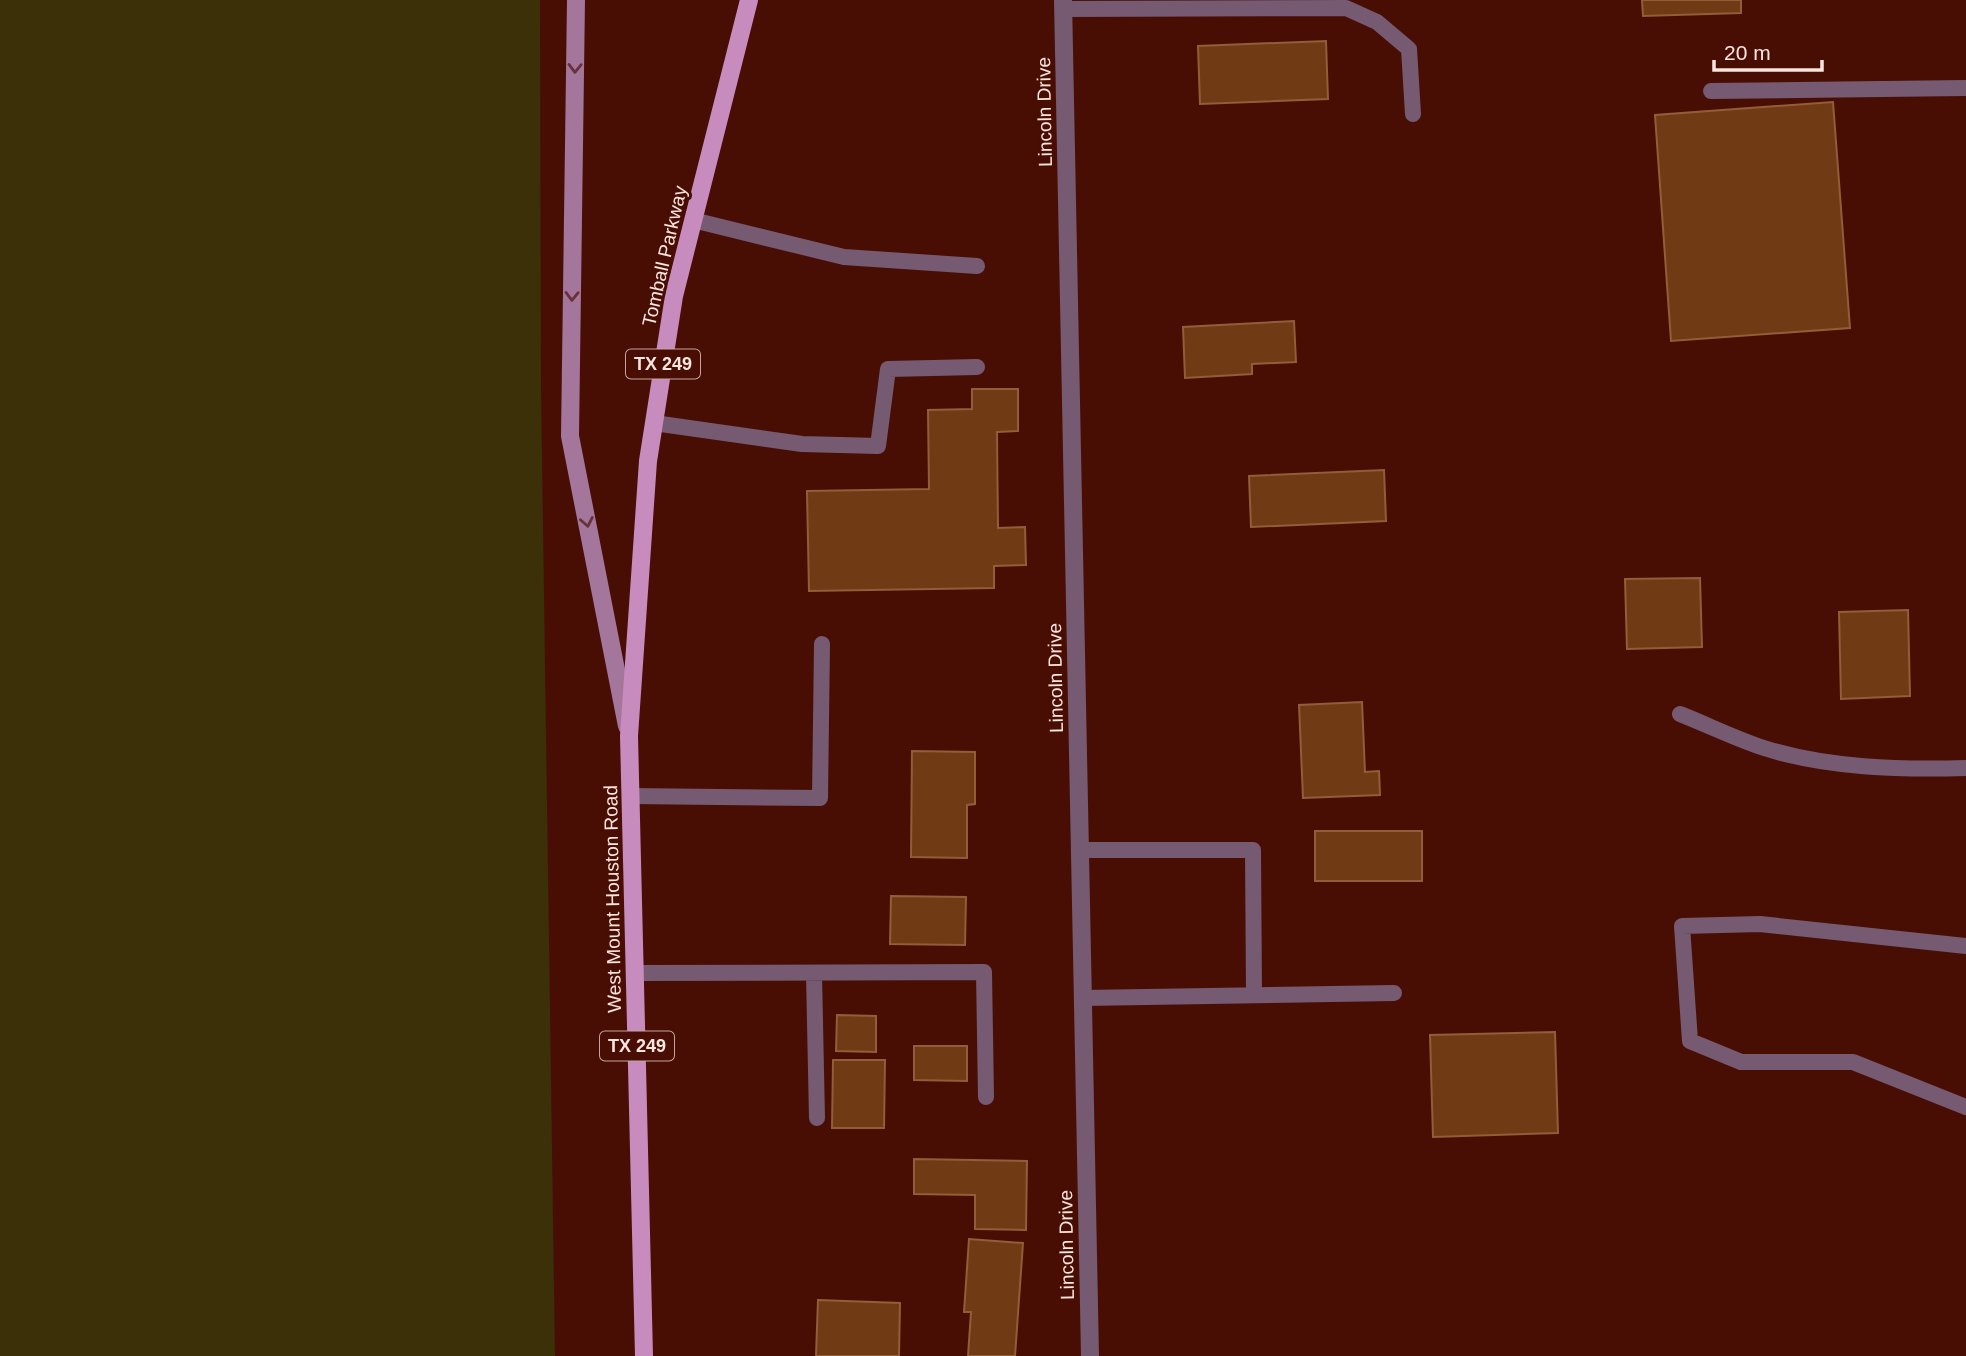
<svg xmlns="http://www.w3.org/2000/svg" width="1966" height="1356" viewBox="0 0 1966 1356" font-family="Arial,sans-serif">
  <style>
    .green { fill: #3b3008 }
    .building { fill: #703b14; stroke: #945c37; stroke-width: 2 }
    .lines { fill: none; stroke-linecap: round; stroke-linejoin: round }
    .lane { stroke: #765a71; stroke-width: 16 }
    .street { stroke: #765a71; stroke-width: 18 }
    .secondary { stroke: #a4769c; stroke-width: 18 }
    .primary { stroke: #c78cbd; stroke-width: 18 }
    .oneway { stroke: #683239 }
    .labels { text-anchor: middle; stroke-width: 6; stroke-linejoin: round; paint-order: stroke }
    .shield { fill: #480e04; stroke: #c7a49e; stroke-width: 2 }
    .shield-label { font-size: 18px; font-weight: bold; fill: #fde5e0 }
    .street-label { font-size: 19px; fill: #fde5e0; stroke: #480e04 }
  </style>
  <rect width="100%" height="100%" fill="#480e04"/>
  <!-- green -->
  <path class="green" d="M0 0H540L541 387 555 1356H0Z"/>
  <!-- building -->
  <path class="building" d="M1642 0H1741V13L1643 16Z
    M1326 41 1328 99 1200 104 1198 46Z
    M1833 102 1850 328 1671 341 1655 115Z
    M1294 321 1296 362 1252 364V374L1185 378 1183 327Z
    M972 389H1018V431L997 432 998 528 1025 527 1026 565 994 566V588L809 591 807 491 929 489 928 410 972 409Z
    M1384 470 1386 521 1251 527 1249 476Z
    M1700 578 1702 647 1627 649 1625 579Z
    M1908 610 1910 696 1841 699 1839 612Z
    M1362 702 1365 772 1379 771 1380 795 1303 798 1299 705Z
    M912 751 975 752V804L967 805V858L911 857Z
    M1315 831H1422V881H1315Z
    M891 896 966 897 965 945 890 944Z
    M837 1015 876 1016V1052L836 1051Z
    M1555 1032 1558 1133 1433 1137 1430 1035Z
    M914 1046H967V1081L914 1080Z
    M833 1060H885L884 1128H832Z
    M914 1159 1027 1161 1026 1230 975 1229V1195L914 1194Z
    M969 1239 1023 1243 1015 1356H968L971 1312H964Z
    M818 1300 900 1303 899 1356H816Z"/>
  <g class="lines">
    <!-- lane -->
    <path class="lane" d="M1063 9 1346 8 1377 22 1409 49 1413 114
      M1711 91 1966 88
      M693 220 844 257 977 266
      M654 423 802 444 878 446 888 369 977 367
      M1680 714C1708 725 1736 739 1764 748 1827 768 1900 770 1966 768
      M630 796 820 798 822 644
      M1079 850H1253L1254 995
      M1966 946 1760 924 1682 926 1690 1041 1741 1062H1853L1966 1107
      M635 973 984 972 986 1097
      M814 974 817 1118
      M1083 998 1394 993"/>
    <!-- street -->
    <path class="street" d="M1063 0 1090 1356"/>
    <!-- secondary -->
    <path class="secondary" d="M576 0 570 436 627 726"/>
    <!-- primary -->
    <path class="primary" d="M644 1356 629 736 648 461 674 296 749 0"/>
  </g>
  <!-- one-way arrows -->
  <defs><path id="oneway-chevron" d="M-2-3.5L2.5 0L-2 3.5" fill="none" stroke-width="1.6" stroke-linecap="round" stroke-linejoin="round" transform="scale(1.75)"/></defs>
  <g class="oneway">
    <use href="#oneway-chevron" transform="translate(575 68) rotate(91)"/>
    <use href="#oneway-chevron" transform="translate(572 296) rotate(91)"/>
    <use href="#oneway-chevron" transform="translate(587 522) rotate(79)"/>
  </g>
  <g class="labels">
    <!-- shield labels -->
    <g class="shield">
      <rect x="626" y="349.5" width="74" height="29" rx="5"/>
      <rect x="600" y="1031.5" width="74" height="29" rx="5"/>
    </g>
    <g class="shield-label">
      <text x="663" y="370">TX 249</text>
      <text x="637" y="1052">TX 249</text>
    </g>
    <!-- street labels -->
    <g class="street-label">
      <text transform="translate(1044 112) rotate(-91)" y="7">Lincoln Drive</text>
      <text transform="translate(664 256) rotate(-77)" y="7">Tomball Parkway</text>
      <text transform="translate(1055 678) rotate(-91)" y="7">Lincoln Drive</text>
      <text transform="translate(612 899) rotate(-91)" y="7">West Mount Houston Road</text>
      <text transform="translate(1066 1245) rotate(-91)" y="7">Lincoln Drive</text>
    </g>
  </g>
  <!-- scale -->
  <path d="M1714 60v10h108v-10" fill="none" stroke="#fde5e0" stroke-width="3.5"/>
  <text x="1724" y="60" font-size="21" fill="#fde5e0" stroke="#480e04" stroke-width="5" paint-order="stroke">20 m</text>
</svg>
